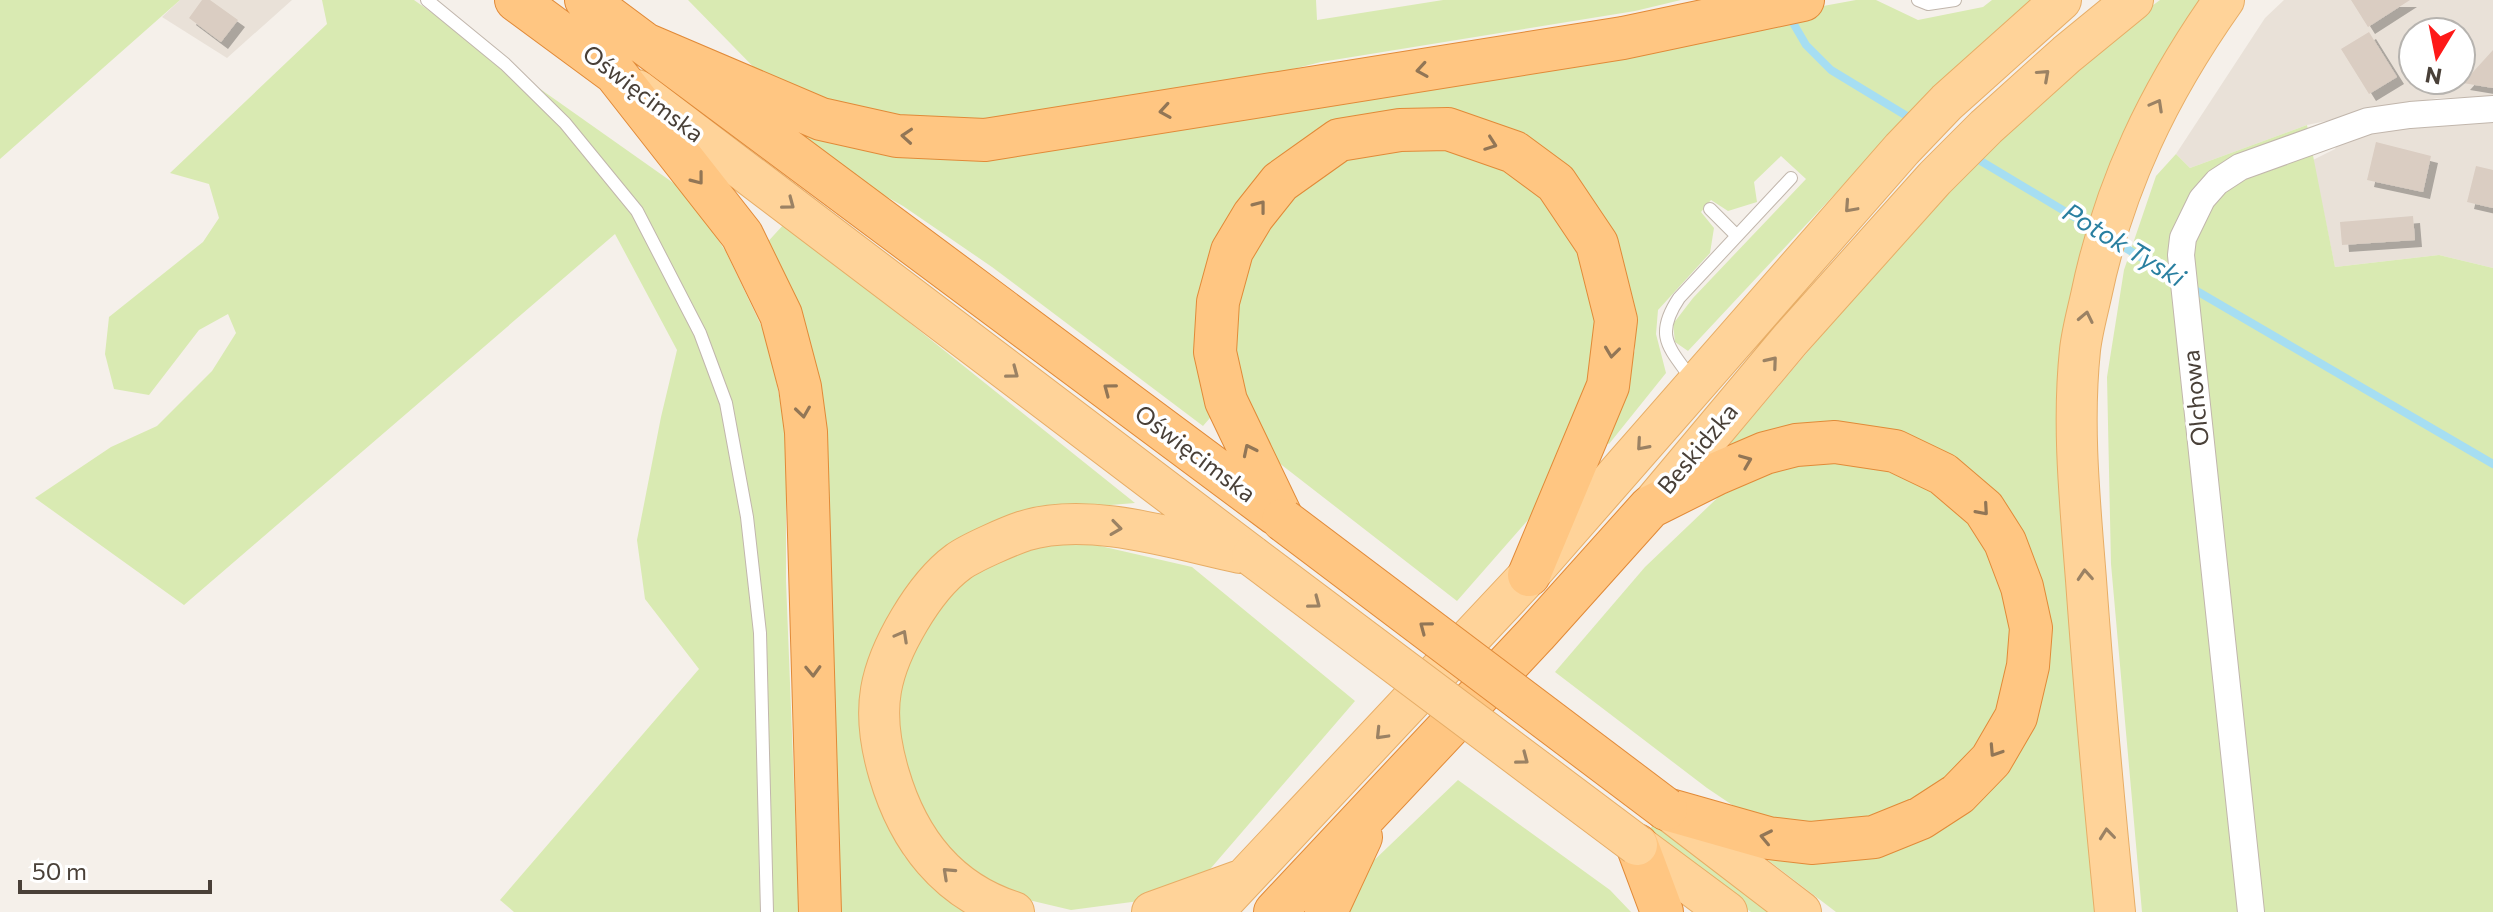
<svg xmlns="http://www.w3.org/2000/svg" width="2493" height="912" viewBox="0 0 2493 912" font-family="Commissioner,sans-serif">
  <style>
    .residential { fill: #e9e1d8; fill-rule: evenodd }
    .green { fill: #d9eab2 }
    .lines { fill: none; stroke-linecap: round; stroke-linejoin: round }
    .stream { stroke: #a6def2; stroke-width: 8 }
    .building { fill: #dacdc2; filter: url(#shadow) }
    .service-casing { stroke: #c1b6ac; stroke-width: 14 }
    .minor-casing { stroke: #c1b6ac; stroke-width: 28 }
    .primary-casing { stroke: #e7ad66; stroke-width: 42 }
    .trunk-casing { stroke: #e18a38; stroke-width: 44 }
    .service { stroke: #fff; stroke-width: 12 }
    .minor { stroke: #fff; stroke-width: 26 }
    .primary { stroke: #ffd399; stroke-width: 40 }
    .trunk { stroke: #ffc682; stroke-width: 42 }
    .primary-bridge-casing { stroke: #e7ad66; stroke-width: 42; stroke-linecap: butt }
    .trunk-bridge-casing { stroke: #e18a38; stroke-width: 44; stroke-linecap: butt }
    .primary-bridge { stroke: #ffd399; stroke-width: 40 }
    .trunk-bridge { stroke: #ffc682; stroke-width: 42 }
    .oneway { stroke: #927656 }
    .oneway2 { stroke: #9b8264 }
    .labels { text-anchor: middle; stroke-width: 7; stroke-linejoin: round; paint-order: stroke }
    .street-label { font-size: 24px; fill: #494038; stroke: #fff }
    .water-label { font-size: 26px; font-style: italic; fill: #297fa0; stroke: #fff }
  </style>
  <defs>
    <filter id="shadow"><feDropShadow dx="7" dy="7" stdDeviation="0" flood-color="#0004"/></filter>
  </defs>
  <rect width="100%" height="100%" fill="#f5f0ea"/>
  <!-- residential -->
  <path class="residential" d="M180 0H292L227 58 162 17Z
    M2284 0H2493V97L2437 98 2307 125 2190 168 2176 154 2265 18ZM2413 32H2461V80H2413Z
    M2493 121V268L2439 255 2335 267 2313 160 2335 149 2339 140 2390 126Z"/>
  <!-- green -->
  <path class="green" d="M0 0H180L0 159Z
    M322 0H414L689 194 726 252 769 342 786 433V581L799 912H514L500 900 699 669 645 599 637 540 661 417 677 350 615 234 184 605 35 498 111 447 157 426 212 371 236 333 228 314 199 330 149 395 114 389 105 354 109 317 203 242 219 218 209 184 170 173 327 24Z
    M688 0H1316L1317 20 1443 0H1681L1635 11 1321 62 1142 107 986 128 893 124 777 91Z
    M1856 0H1876L1918 20 1983 7 1992 0H2040L1917 106 1688 351 1675 342 1673 324 1693 298 1806 179 1781 156 1754 182 1757 202 1728 211 1711 200 1701 212 1714 228 1710 253 1658 310 1656 334 1666 373 1609 444 1602 439 1635 350 1629 291 1484 124 1262 179 1216 411 1203 426 992 267 903 206 836 168 754 105 1001 155Z
    M2160 0H2209L2074 309 2107 912H1836L1760 854 1824 858 1925 840 1989 790 2027 728 2023 549 1884 434 1721 454 1917 223 2094 49Z
    M2307 125 2335 267 2439 255 2493 268V912H2142L2111 564 2107 377 2124 270 2156 176 2176 154 2190 168Z
    M1434 146 1511 166 1563 217 1587 253 1605 324 1568 452 1528 520 1457 601 1274 459 1237 399 1230 330 1244 256 1294 187 1361 150Z
    M785 223 1135 503 1074 508 925 574 874 781 904 856 956 907 971 912H835L833 789 763 247Z
    M1834 455 1915 471 1968 505 2022 639 1984 755 1879 825H1762L1707 788 1555 672 1645 567 1732 484Z
    M1061 537 1192 567 1355 701 1205 875 1147 900 1071 910 999 893 930 837 891 720 902 663 929 608 988 560Z
    M1458 780 1610 890 1631 912H1344L1366 868Z
    M1655 823 1774 912H1751L1646 833Z"/>
  <g class="lines">
    <!-- stream -->
    <path class="stream" d="M1789 16 1806 45 1831 70 1915 121
      M1974 157 2096 230
      M2114 241 2178 280
      M2190 287 2493 464"/>
  </g>
  <!-- building -->
  <path class="building" d="M202 0H210L238 20 221 42 189 18Z
    M2351 0H2410L2368 27Z
    M2369 32 2397 77 2369 94 2341 49Z
    M2493 50V88L2463 83Z
    M2376 142 2431 156 2423 192 2367 180Z
    M2476 166 2493 170V208L2467 202Z
    M2413 216 2415 240 2342 245 2340 222Z"/>
  <g class="lines">
    <!-- service casing -->
    <g class="service-casing">
      <path id="service" d="M427 0 505 64 565 123 637 211 700 333 726 403 747 517 760 633 767 912
        M1918 0 1928 4 1955 0
        M1710 209 1737 236
        M1693 381C1670 348 1653 337 1679 298L1791 178"/>
    </g>
    <!-- minor casing -->
    <g class="minor-casing">
      <path id="minor" d="M2251 912 2181 255 2183 238 2202 199 2217 182 2240 167 2368 121 2410 115 2493 109"/>
    </g>
    <!-- primary casing -->
    <g class="primary-casing">
      <path id="primary" d="M637 90 1252 556
        M1650 507 1790 340 1935 178 1986 127 2067 54 2133 0
        M1668 810 1801 912
        M1637 845 1727 912
        M1014 912C947 891 908 839 889 774 881 747 876 719 881 690 888 649 924 587 958 562 970 553 1009 536 1024 531 1089 511 1175 539 1240 553
        M1152 912 1238 881
        M1213 912 1529 575 1902 149 1947 102 2061 0
        M2115 912C2104 801 2094 691 2086 580 2080 503 2072 426 2080 350 2082 332 2087 314 2091 296 2114 185 2159 92 2224 0"/>
    </g>
    <!-- trunk casing -->
    <g class="trunk-casing">
      <path id="trunk" d="M516 0 615 73 742 235 781 315 800 387 806 432 820 912
        M586 0 1276 514
        M645 44 821 119 897 136 985 140 1623 38 1803 0
        M1283 520 1226 401 1215 352 1218 302 1232 251 1253 216 1280 182 1339 140 1400 130 1448 129 1514 152 1556 183 1597 244 1616 320 1608 386 1529 575
        M1637 845 1662 912
        M1275 912 1536 634 1650 507 1716 474 1765 453 1796 445 1835 442 1895 451 1943 474 1984 509 2005 542 2022 587 2031 628 2028 666 2016 717 1991 760 1958 794 1921 818 1874 837 1811 843 1768 838 1666 809
        M1326 912 1361 837"/>
    </g>
    <!-- service -->
    <use href="#service" class="service"/>
    <!-- minor -->
    <use href="#minor" class="minor"/>
    <!-- primary -->
    <use href="#primary" class="primary"/>
    <!-- trunk -->
    <use href="#trunk" class="trunk"/>
    <!-- primary-bridge casing -->
    <g class="primary-bridge-casing">
      <path id="primary-bridge" d="M1252 556 1637 845"/>
    </g>
    <!-- trunk-bridge casing -->
    <g class="trunk-bridge-casing">
      <path id="trunk-bridge" d="M1283 520 1666 809"/>
    </g>
    <!-- primary-bridge -->
    <use href="#primary-bridge" class="primary-bridge"/>
    <!-- trunk-bridge -->
    <use href="#trunk-bridge" class="trunk-bridge"/>
  </g>
  <!-- one-way arrows -->
  <defs><path id="oneway-chevron" d="M-2-3.5L2.5 0L-2 3.5" fill="none" stroke-width="1.6" stroke-linecap="round" stroke-linejoin="round" transform="scale(2)"/></defs>
  <g class="oneway">
    <use href="#oneway-chevron" transform="translate(1422 70) rotate(171)"/>
    <use href="#oneway-chevron" transform="translate(1165 111) rotate(171)"/>
    <use href="#oneway-chevron" transform="translate(907 136) rotate(-176)"/>
    <use href="#oneway-chevron" transform="translate(1491 144) rotate(20)"/>
    <use href="#oneway-chevron" transform="translate(698 179) rotate(52)"/>
    <use href="#oneway-chevron" transform="translate(1260 206) rotate(-52)"/>
    <use href="#oneway-chevron" transform="translate(1612 352) rotate(97)"/>
    <use href="#oneway-chevron" transform="translate(1109 389) rotate(-143)"/>
    <use href="#oneway-chevron" transform="translate(803 412) rotate(82)"/>
    <use href="#oneway-chevron" transform="translate(1249 450) rotate(-116)"/>
    <use href="#oneway-chevron" transform="translate(1746 461) rotate(-22)"/>
    <use href="#oneway-chevron" transform="translate(1983 510) rotate(49)"/>
    <use href="#oneway-chevron" transform="translate(1425 627) rotate(-143)"/>
    <use href="#oneway-chevron" transform="translate(813 671) rotate(88)"/>
    <use href="#oneway-chevron" transform="translate(1995 751) rotate(123)"/>
    <use href="#oneway-chevron" transform="translate(1766 837) rotate(-168)"/>
  </g>
  <g class="oneway2">
    <use href="#oneway-chevron" transform="translate(2044 75) rotate(-42)"/>
    <use href="#oneway-chevron" transform="translate(2157 105) rotate(-61)"/>
    <use href="#oneway-chevron" transform="translate(789 204) rotate(37)"/>
    <use href="#oneway-chevron" transform="translate(1850 207) rotate(132)"/>
    <use href="#oneway-chevron" transform="translate(2086 317) rotate(-78)"/>
    <use href="#oneway-chevron" transform="translate(1772 362) rotate(-50)"/>
    <use href="#oneway-chevron" transform="translate(1013 373) rotate(37)"/>
    <use href="#oneway-chevron" transform="translate(1642 445) rotate(131)"/>
    <use href="#oneway-chevron" transform="translate(1116 528) rotate(8)"/>
    <use href="#oneway-chevron" transform="translate(2085 575) rotate(-94)"/>
    <use href="#oneway-chevron" transform="translate(1315 603) rotate(37)"/>
    <use href="#oneway-chevron" transform="translate(902 636) rotate(-61)"/>
    <use href="#oneway-chevron" transform="translate(1381 734) rotate(134)"/>
    <use href="#oneway-chevron" transform="translate(1523 759) rotate(37)"/>
    <use href="#oneway-chevron" transform="translate(2107 834) rotate(-96)"/>
    <use href="#oneway-chevron" transform="translate(948 873) rotate(-137)"/>
  </g>
  <g class="labels">
    <!-- street labels -->
    <g class="street-label">
      <text transform="translate(643 94) rotate(37)" y="8">Oświęcimska</text>
      <text transform="translate(2196 398) rotate(-96)" y="8">Olchowa</text>
      <text transform="translate(1698 449) rotate(-50)" y="8">Beskidzka</text>
      <text transform="translate(1195 454) rotate(37)" y="8">Oświęcimska</text>
    </g>
    <!-- water labels -->
    <g class="water-label">
      <text transform="translate(2124 245) rotate(31)" y="9">Potok Tyski</text>
    </g>
  </g>
  <!-- north arrow -->
  <g transform="translate(2437 56) rotate(190)"><circle r="38" fill="#ffffff" stroke="#b6b3af" stroke-width="2"/>
  <path d="M0-6L14 30L0 20L-14 30Z" fill="#fe1918"/>
  <text y="-12" font-size="22" font-weight="bold" text-anchor="middle" fill="#494038">N</text>
  </g>
  <!-- scale -->
  <path d="M20 880v12h190v-12" fill="none" stroke="#494038" stroke-width="4"/>
  <text x="32" y="880" font-size="24" fill="#494038" stroke="#ffffff" stroke-width="6" paint-order="stroke">50 m</text>
</svg>
